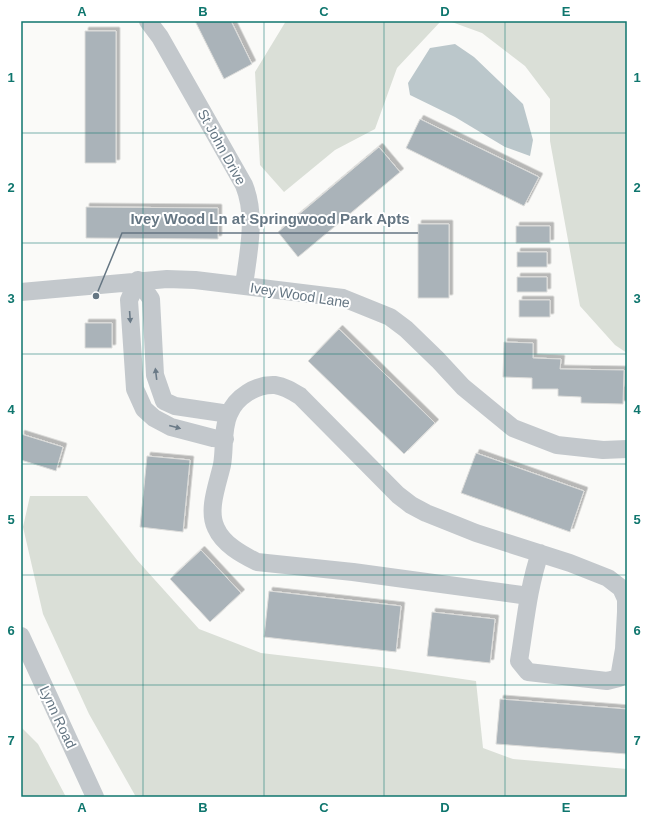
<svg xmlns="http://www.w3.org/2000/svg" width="648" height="818" viewBox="0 0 648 818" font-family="Helvetica,sans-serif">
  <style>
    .green { fill: #dadfd7 }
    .water { fill: #bbc7cb }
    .building { fill: #aab3b9; stroke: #dcdcda; filter: url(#shadow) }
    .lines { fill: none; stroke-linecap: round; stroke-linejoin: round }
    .minor { stroke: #c3c8cc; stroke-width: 18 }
    .oneway { fill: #6a7a87 }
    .grid { fill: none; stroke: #0f766e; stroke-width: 1; stroke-opacity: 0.55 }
    .labels { text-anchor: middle; stroke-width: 4; stroke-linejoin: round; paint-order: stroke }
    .street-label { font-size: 14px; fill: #657683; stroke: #fff }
    .leader { fill: none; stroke: #657683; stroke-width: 1.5 }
    .callout-dot { fill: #657683; stroke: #fff; stroke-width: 1.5 }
    .callout-label { font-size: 15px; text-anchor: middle; font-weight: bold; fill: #657683; stroke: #fff; stroke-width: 4; stroke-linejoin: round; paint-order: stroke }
    .neatline { fill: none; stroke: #0f766e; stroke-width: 1.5 }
    .grid-label { font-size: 13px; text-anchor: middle; font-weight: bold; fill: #0f766e }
  </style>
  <defs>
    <filter id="shadow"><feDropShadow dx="3.5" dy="-3.5" stdDeviation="0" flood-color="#0004"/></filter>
  </defs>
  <rect width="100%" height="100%" fill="#fafaf8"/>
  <!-- green -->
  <path class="green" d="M286 21H441L397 68 375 129 335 150 284 192 260 165 255 72Z
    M449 21H627V353L615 345 580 306 550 141V99L525 66 482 33Z
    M30 496H87L137 560 199 629 261 653 380 667 476 681 483 748 513 759 627 769V797H136L89 714 43 614 23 527Z
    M21 727 38 744 66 797H21Z"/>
  <!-- water -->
  <path class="water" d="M455 44 474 57 523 104 533 140 530 156 505 147 455 117 410 95 408 83 430 48Z"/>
  <!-- building -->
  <path class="building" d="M195 21H231L252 64 224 79Z
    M85 31H116V163H85Z
    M420 119 539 177 524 206 406 148Z
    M379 147 400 172 298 257 278 232Z
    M86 207 218 208V239L86 238Z
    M418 224H449V298H418Z
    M516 226H550V243H516Z
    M517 252H547V267H517Z
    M517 277H547V292H517Z
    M519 300H550V317H519Z
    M85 323H112V348H85Z
    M339 329 435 423 404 454 308 361Z
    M504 342 533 343V358L561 359 560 369 624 370 623 404 581 403V397L558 396V389H532V378L503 377Z
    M21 434 63 447 56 471 21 460Z
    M476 453 584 491 570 532 461 493Z
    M147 456 190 460 183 532 140 527Z
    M201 550 241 593 210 622 170 579Z
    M269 591 401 606 396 652 264 637Z
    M432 612 495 619 490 663 427 656Z
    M500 699 627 709V754L496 744Z"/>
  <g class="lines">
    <!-- minor -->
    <path class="minor" d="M148 21 160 37 244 185C257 217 248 253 244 286
      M138 280 129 300 135 389 144 409 154 418 171 427 213 438 225 439
      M138 280 151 299 155 375 164 401 175 406 229 414
      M21 292 167 279 195 280 343 298 390 317 406 329 438 360 463 387 513 428 557 445 603 450 627 449
      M529 596 353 572 257 562C241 554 223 544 216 528 207 510 218 483 222 465 225 449 222 429 229 414 236 397 256 384 275 385 284 386 292 391 300 396L398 495 411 505 426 513 476 533 570 563 608 578 621 588 626 599V612L624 649 619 678 607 681 528 672 519 661C525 625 528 588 540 553
      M21 636 95 797"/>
  </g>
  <!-- one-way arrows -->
  <defs><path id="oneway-solid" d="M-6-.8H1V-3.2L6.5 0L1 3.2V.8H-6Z"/></defs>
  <g class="oneway">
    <use href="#oneway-solid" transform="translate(130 317) rotate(86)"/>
    <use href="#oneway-solid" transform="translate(156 374) rotate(-97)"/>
    <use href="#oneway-solid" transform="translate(175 427) rotate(15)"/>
  </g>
  <!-- grid -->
  <path class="grid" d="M143 21V797M264 21V797M384 21V797M505 21V797M21 133H627M21 243H627M21 354H627M21 464H627M21 575H627M21 685H627"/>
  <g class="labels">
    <!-- street labels -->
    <g class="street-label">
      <text transform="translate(222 147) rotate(61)" y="5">St John Drive</text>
      <text transform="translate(300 295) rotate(9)" y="5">Ivey Wood Lane</text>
      <text transform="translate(58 717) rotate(65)" y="5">Lynn Road</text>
    </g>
  </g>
  <!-- callouts -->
  <path class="leader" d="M96 296L122 233H418"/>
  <circle class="callout-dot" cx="96" cy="296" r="4"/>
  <g class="callout-label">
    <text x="270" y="224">Ivey Wood Ln at Springwood Park Apts</text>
  </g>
  <!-- border -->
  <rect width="648" height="818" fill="none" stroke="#ffffff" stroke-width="44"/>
  <rect x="22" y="22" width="604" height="774" class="neatline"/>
  <g class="grid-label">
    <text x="82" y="16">A</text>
    <text x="203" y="16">B</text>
    <text x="324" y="16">C</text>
    <text x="445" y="16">D</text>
    <text x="566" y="16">E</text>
    <text x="11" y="82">1</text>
    <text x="637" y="82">1</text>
    <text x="11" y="192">2</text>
    <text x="637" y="192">2</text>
    <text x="11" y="303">3</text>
    <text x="637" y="303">3</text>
    <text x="11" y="414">4</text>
    <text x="637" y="414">4</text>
    <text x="11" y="524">5</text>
    <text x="637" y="524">5</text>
    <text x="11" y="635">6</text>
    <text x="637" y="635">6</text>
    <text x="11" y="745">7</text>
    <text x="637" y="745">7</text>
    <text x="82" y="812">A</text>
    <text x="203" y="812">B</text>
    <text x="324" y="812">C</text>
    <text x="445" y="812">D</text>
    <text x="566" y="812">E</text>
  </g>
</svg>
